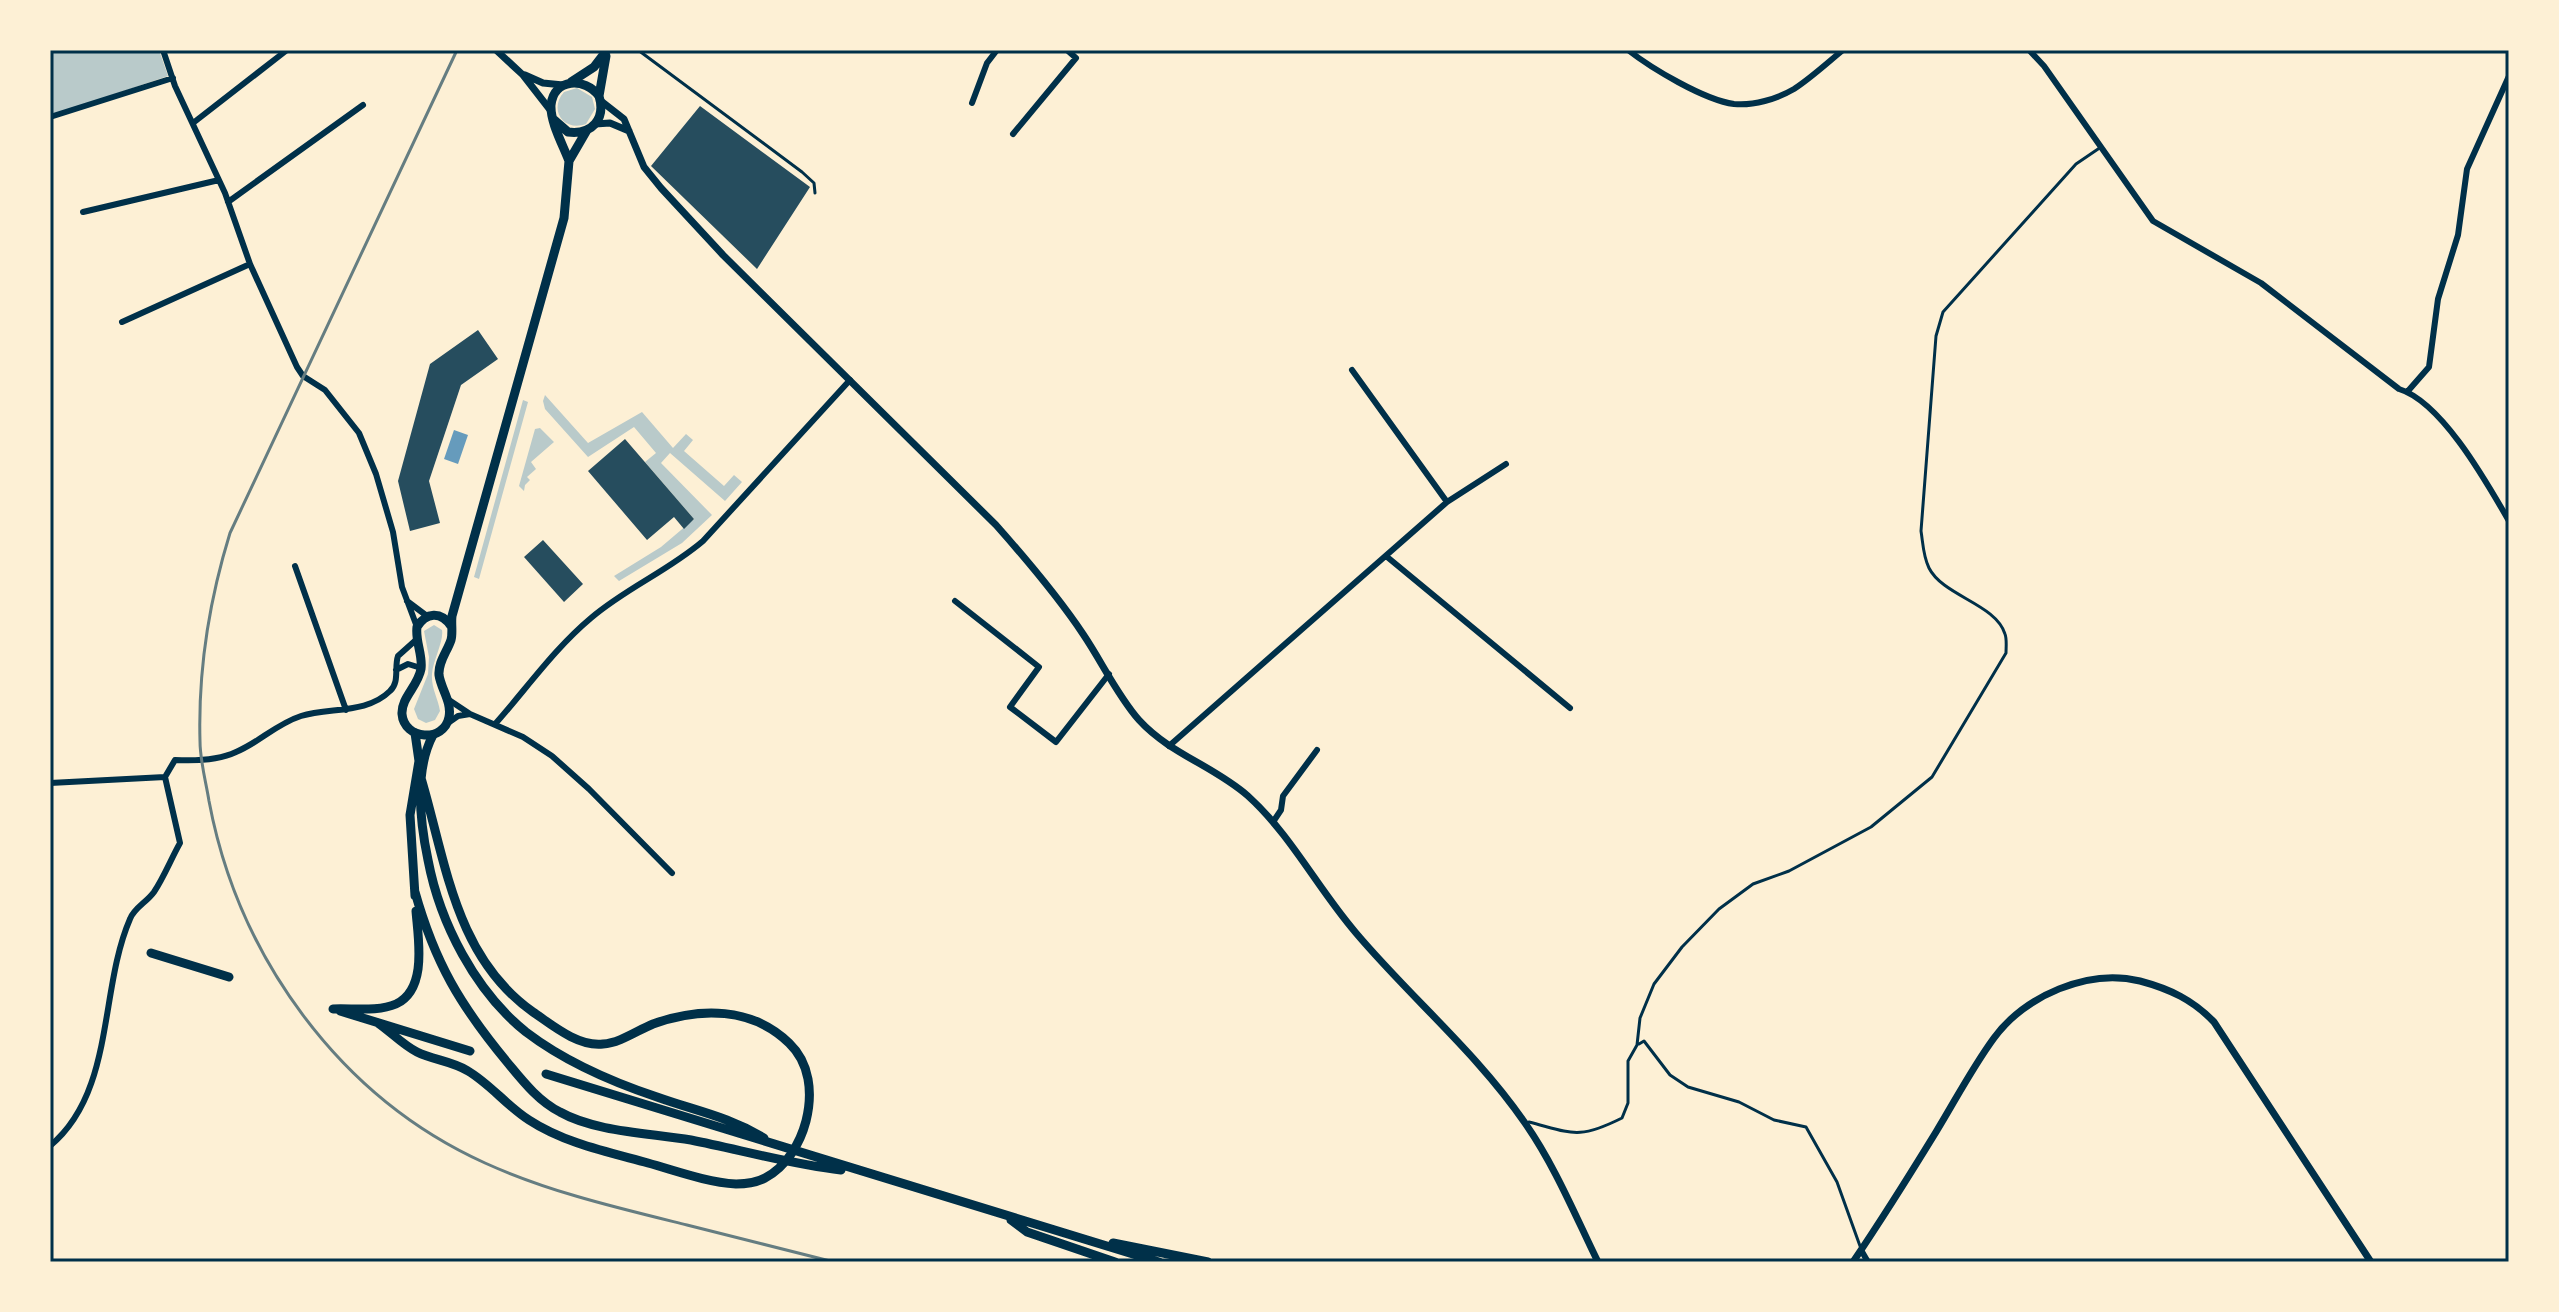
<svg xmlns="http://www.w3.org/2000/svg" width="2559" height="1312" viewBox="0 0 2559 1312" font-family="'Sofia Sans Condensed',sans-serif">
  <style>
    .green { fill: #b9caca }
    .water { fill: #669bbc }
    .building { fill: #264d5e }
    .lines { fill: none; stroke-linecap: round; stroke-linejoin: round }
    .service { stroke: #003049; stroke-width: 3 }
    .minor { stroke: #003049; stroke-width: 6 }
    .tertiary { stroke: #003049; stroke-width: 7 }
    .primary { stroke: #003049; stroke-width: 9 }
    .trunk { stroke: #003049; stroke-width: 9 }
    .rail { stroke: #657d81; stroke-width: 3 }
    .neatline { fill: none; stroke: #003049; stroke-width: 3 }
  </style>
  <rect width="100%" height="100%" fill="#fdf0d5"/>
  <!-- green -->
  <path class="green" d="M50 50H159L168 76 50 116Z
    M577 88 592 97 595 109 586 124C564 132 548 110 564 92Z
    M545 395 588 443 642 412 673 448 686 434 693 440 684 451 724 486 734 475 742 482 725 501 670 453 661 463 712 515 682 543 619 581 614 576 661 547 694 519 645 462 656 453 634 427 588 457 545 409 543 401Z
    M523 400 528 402 479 579 474 577Z
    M540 428 554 442 531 462 536 469 527 477 530 480 525 485 524 491 519 486 535 429Z
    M434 625 442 630C444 641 433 660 432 674 431 688 438 698 440 711L435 720 426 723 418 719 414 709 428 674 429 657 424 631Z"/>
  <!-- water -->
  <path class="water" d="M454 430 468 435 458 464 444 459Z"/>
  <!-- building -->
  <path class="building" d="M700 106 810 187 757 269 651 166Z
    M478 330 498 359 461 385 429 481 440 523 410 531 398 481 430 364Z
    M625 439 694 519 684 529 674 517 647 540 588 471Z
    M543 540 583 584 564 602 524 557Z"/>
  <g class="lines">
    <!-- service -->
    <path class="service" d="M638 50 802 172 814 183 815 193
      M1639 1044 1644 1041 1670 1075 1688 1087 1739 1102 1774 1120 1806 1127 1837 1182 1860 1246
      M1529 1122C1572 1133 1578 1140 1622 1118L1628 1103V1061L1637 1045 1640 1018 1654 984 1682 947 1719 909 1753 884 1789 871 1871 827 1932 777 2006 653C2006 647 2007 639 2005 634 1996 604 1943 596 1929 568 1923 556 1923 543 1921 531L1936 336 1943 312 2076 164 2101 147"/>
    <!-- minor -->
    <path class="minor" d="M163 50 175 86 225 193 250 264 297 367 303 376 325 390 359 433 376 474 393 532 402 587 417 627
      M1628 50C1651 68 1704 100 1734 104 1753 106 1777 99 1794 89 1811 78 1827 63 1843 50
      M2029 50 2044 66 2153 221 2261 283 2399 389C2442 402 2487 483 2509 521
      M972 103 987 63 997 50
      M50 117 173 78
      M193 123 287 50
      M1013 134 1076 58 1067 50
      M228 202 363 105
      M83 212 219 180
      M122 322 250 264
      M1352 370 1447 502
      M2408 391 2429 367 2438 299 2458 235 2467 169 2509 76
      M1386 556 1570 708
      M295 566 346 710
      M407 601 427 616
      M955 601 1039 667 1010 707 1056 742 1109 674
      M396 670 408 664 421 668
      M449 700 470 714 523 737 552 756 589 789 672 873
      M448 723 458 716 470 714
      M496 723C527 688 555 648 591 618 626 588 668 571 703 541L850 380
      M1169 746 1447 502 1506 464
      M50 783 165 777
      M1273 822 1281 810 1283 796 1317 750
      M50 1146C115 1092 99 990 130 919 134 908 147 902 154 892 164 877 171 859 180 843L165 777 175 760C194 761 219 760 236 752 260 742 276 724 301 716 330 707 367 714 390 691 400 682 394 667 398 656L417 639
      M1861 1250 1868 1262"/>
    <!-- tertiary -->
    <path class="tertiary" d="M496 50 523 75 551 111
      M525 75 543 83 563 85
      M601 101 624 119 644 167 661 188 723 255 996 525C1027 560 1057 595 1083 634 1102 662 1117 695 1139 720 1170 754 1214 766 1248 796 1291 835 1318 889 1356 933 1411 998 1477 1053 1525 1123 1555 1166 1575 1215 1598 1262
      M595 124 610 123 629 131
      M1853 1262C1882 1219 1909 1176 1936 1132 1955 1101 1972 1068 1994 1038 2025 996 2088 968 2140 981 2170 989 2193 1000 2214 1022L2371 1262"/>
    <!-- primary -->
    <path class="primary" d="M571 82 594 67 607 50
      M599 96 606 56
      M553 119 568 132C592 135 606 119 599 96 585 77 554 78 551 105 550 122 563 145 569 161
      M451 626C441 611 426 612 417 627 415 641 423 655 421 669 418 686 401 698 402 714 404 740 444 743 449 717 452 702 441 689 439 675 438 662 447 652 451 640 453 633 451 624 452 616L564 218 569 161 587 130"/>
    <!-- trunk -->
    <path class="trunk" d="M415 733 419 761 410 815 415 896
      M433 735C414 771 420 822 428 860 440 923 475 991 526 1032 564 1061 612 1082 657 1097 696 1111 727 1116 764 1138
      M415 892C435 963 460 1005 507 1062 522 1080 538 1101 560 1112 595 1132 651 1133 691 1140 741 1150 790 1164 841 1170
      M151 953 229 977
      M333 1009C352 1008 378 1012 396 1004 428 989 418 938 416 911
      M340 1011 470 1051
      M378 1023C391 1032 403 1045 417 1052 433 1060 452 1061 468 1071 490 1084 507 1106 529 1120 564 1143 608 1152 648 1163 677 1171 706 1182 736 1184 746 1184 756 1183 765 1178 786 1167 800 1144 806 1121 813 1093 810 1063 789 1043 752 1007 700 1007 653 1024 638 1030 620 1043 603 1044 578 1047 552 1025 533 1012 455 957 446 862 421 778
      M546 1074 1159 1262
      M1011 1220 1027 1232 1115 1262
      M1113 1243 1208 1262"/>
    <!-- rail -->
    <path class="rail" d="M457 50 230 533C209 601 198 669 200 741 200 761 206 782 209 801 238 956 339 1097 485 1163 549 1192 618 1208 687 1225 736 1237 785 1250 834 1262"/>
  </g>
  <!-- border -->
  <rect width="2559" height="1312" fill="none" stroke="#fdf0d5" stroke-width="104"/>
  <rect x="52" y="52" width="2455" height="1208" class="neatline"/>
</svg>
